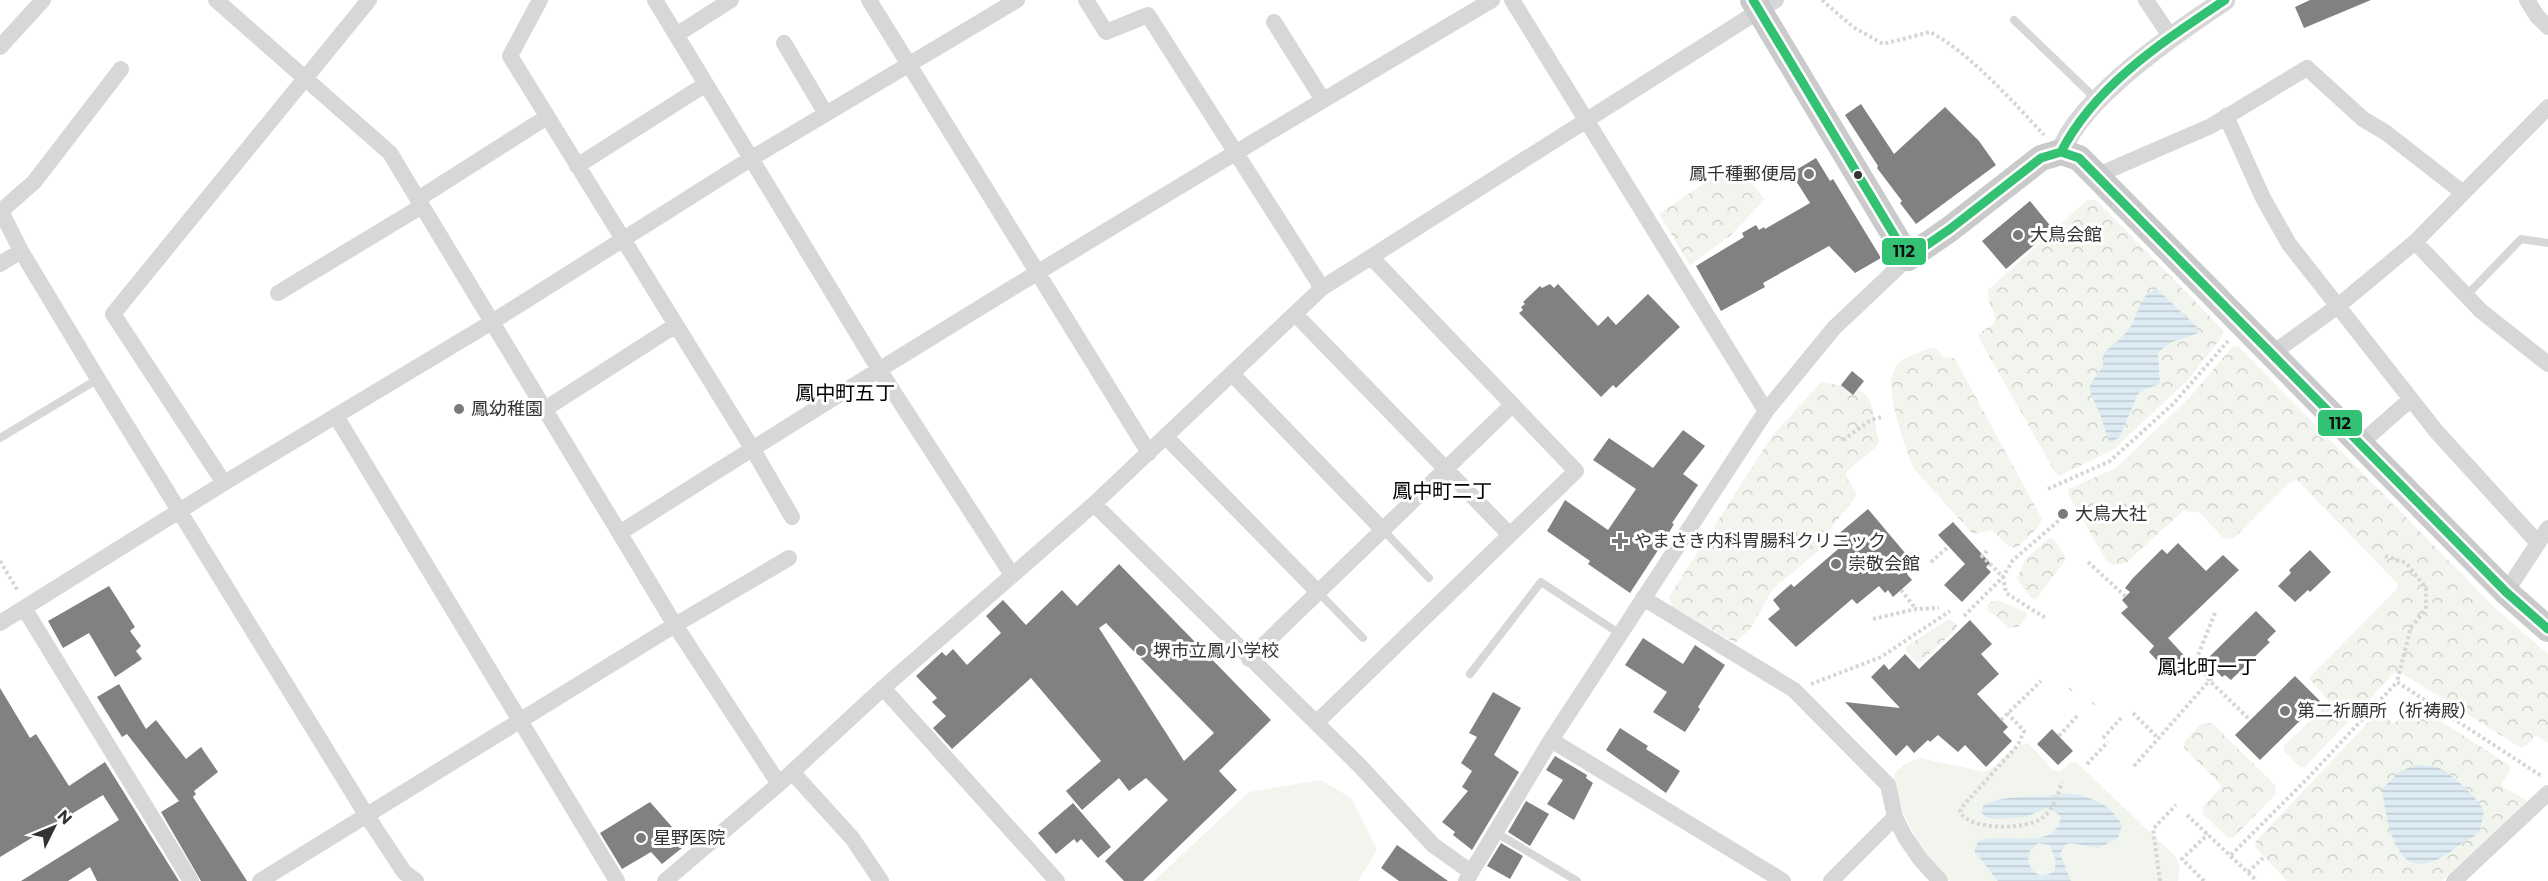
<svg xmlns="http://www.w3.org/2000/svg" width="2548" height="881" viewBox="0 0 2548 881" font-family="Montserrat,'Noto Sans JP',sans-serif">
  <style>
    .green { fill: #f1f5ed }
    .forest { fill: url(#forest-crowns) }
    .water { fill: url(#water-rules); fill-rule: evenodd }
    .building { fill: #818181; fill-rule: evenodd }
    .lines { fill: none; stroke-linecap: round; stroke-linejoin: round }
    .path { stroke: #d6d6d6; stroke-width: 4; stroke-dasharray: 3 3; stroke-linecap: butt }
    .service { stroke: #d7d7d7; stroke-width: 8 }
    .minor { stroke: #d7d7d7; stroke-width: 16 }
    .tertiary { stroke: #d7d7d7; stroke-width: 21 }
    .primary { stroke: #cacaca; stroke-width: 26 }
    .bus-1-casing { stroke: #fff; stroke-width: 14 }
    .bus-1 { stroke: #33c173; stroke-width: 9 }
    .poi-dot { fill: #7a7a7a; stroke: #fff; stroke-width: 2 }
    .bus-dot { fill: #333; stroke: #fff; stroke-width: 2 }
    .labels { text-anchor: middle; stroke-width: 6; stroke-linejoin: round; paint-order: stroke }
    .poi-label { font-size: 18px; fill: #333; stroke: #fff; text-anchor: start }
    .neighbourhood-label { font-size: 20px; fill: #000; stroke: #fff }
    .line-badge { stroke: #fff; stroke-width: 2 }
    .pale-badge-label { font-size: 16px; text-anchor: middle; font-weight: bold; fill: #111 }
  </style>
  <defs>
    <pattern id="forest-crowns" width="20" height="18" patternUnits="userSpaceOnUse" patternTransform="scale(1.5)"><rect width="20" height="18" fill="#f1f5ed"/><path d="M2 6a3 3 0 1 1 6 0M12 15a3 3 0 1 1 6 0" fill="none" stroke="#cfd2cc"/></pattern>
    <pattern id="water-rules" width="6" height="5" patternUnits="userSpaceOnUse" patternTransform="scale(1.5)"><rect width="6" height="5" fill="#ddebf3"/><path d="M0 2.5h6" fill="none" stroke="#becad1"/></pattern>
  </defs>
  <rect width="100%" height="100%" fill="#fff"/>
  <!-- green -->
  <path class="green" d="M2028 743 2054 771H2061L2071 762H2076L2176 857 2180 869 2178 881H1950L1922 851 1902 810 1894 781 1895 773 1905 764 1920 758 1985 772C2000 765 2012 744 2028 743Z
    M1321 780 1351 798 1377 850 1358 881H1154L1249 792Z"/>
  <!-- forest -->
  <path class="forest" d="M1734 163 1765 199 1730 236 1690 265 1659 214Z
    M2087 200H2096L2223 330 2222 337 2188 380 2113 450 2059 476 2055 472 1979 338V334L1995 322C1996 310 1986 303 1988 290Z
    M2233 346 2239 347 2496 609 2548 654V743L2536 735 2526 746 2521 748 2400 672 2394 673 2305 767H2300L2284 751V746L2327 705 2328 700 2309 678 2398 588 2397 583 2297 480 2289 483 2233 539 2223 538 2199 512 2183 511 2126 563 2114 565 2107 562 2068 494 2069 489 2116 468 2189 398Z
    M1934 347 1946 359 1951 357 1955 359 2042 519 2039 526 2017 548 2009 547 1992 530 1973 534 1915 470 1910 460C1904 438 1878 380 1900 362 1908 355 1924 351 1934 347Z
    M1821 382C1876 392 1868 388 1879 442L1875 448 1847 471 1846 476 1856 493 1855 498 1830 529 1828 543 1773 589 1750 629 1735 643 1673 607 1669 597 1772 436Z
    M2049 538 2054 539 2065 556 2064 562 2036 599 2031 598 2017 579 2025 560Z
    M1998 600 2025 612 2027 615 2018 627 2008 628 1995 615 1988 612 1987 606 1990 602Z
    M1947 620H1951L1957 625 1956 629 1921 662 1917 663 1905 650 1907 646Z
    M2412 704 2416 705 2509 765 2510 770 2502 783 2503 787 2526 800V804L2441 881H2287L2255 847 2256 841 2377 713H2380L2394 724Z
    M2212 723 2275 785 2276 794 2234 837H2227L2202 813 2203 807 2222 786 2184 748 2185 741 2201 724Z"/>
  <!-- water -->
  <path class="water" d="M2153 290 2159 291 2197 327 2198 333 2172 342 2158 352 2160 384 2145 389 2138 394 2119 438 2109 442 2100 414 2091 395 2090 385 2103 366 2104 353C2112 345 2125 336 2131 326 2138 314 2140 296 2153 290Z
    M2415 765C2423 765 2431 765 2439 768 2452 774 2478 798 2484 811 2482 818 2482 827 2477 833 2473 838 2466 841 2461 844 2444 857 2417 877 2400 852 2388 835 2385 809 2382 789L2399 772Z
    M2063 793C2088 795 2109 802 2122 825L2118 838 2098 848 2071 843 2066 844 2060 854 2071 881H1998L1975 852V847L1979 841C2001 831 2058 853 2061 816L2048 807 2026 817 1993 819 1984 816 1981 811 1983 806C2006 792 2038 800 2063 793ZM2038 843 2050 845 2056 861 2054 872C2041 878 2034 876 2028 862L2030 851Z"/>
  <!-- building -->
  <path class="building" d="M2310 0H2371L2304 28 2295 7Z
    M1861 104 1894 154 1945 107 1979 141 1996 165 1916 224 1900 203 1902 201 1877 168 1878 166 1845 115Z
    M1816 158 1830 181 1833 179 1881 258 1855 273 1829 246 1763 283 1765 287 1721 311 1696 266 1744 237 1742 233 1756 225 1759 230 1764 227 1765 229 1810 203 1791 173Z
    M2030 201 2053 229 2006 269 1982 241Z
    M1550 284 1554 288 1558 284 1598 326 1608 316 1616 325 1648 294 1680 327 1616 388 1613 385 1601 397 1519 313 1523 310 1521 307 1525 304 1523 302 1540 286 1542 288Z
    M1852 371 1864 381 1853 395 1841 385Z
    M1683 430 1705 446 1683 474 1698 485 1672 523 1674 524 1664 541 1630 593 1588 564 1590 561 1547 531 1565 500 1608 530 1636 489 1593 460 1609 438 1653 468Z
    M1868 509 1916 566 1907 574 1912 580 1893 597 1888 590 1885 593 1879 586 1857 604 1852 599 1796 647 1768 619 1780 609 1773 600 1791 584 1794 587 1844 544 1836 536Z
    M1953 522 1990 563 1986 567 1991 572 1962 602 1944 585 1965 564 1938 535Z
    M2178 543 2206 571 2223 555 2239 570 2168 638 2191 663 2178 676 2174 671 2170 674 2149 652 2154 646 2121 613 2128 607 2122 600 2130 592 2125 588 2133 578 2162 549 2167 554Z
    M2310 550 2331 572 2310 592 2308 590 2295 602 2278 586 2291 573 2289 570Z
    M1119 564 1271 720 1219 771 1237 790 1143 881H1124L1105 861 1168 800 1146 778 1129 791 1119 778 1082 810 1066 791 1101 761 1031 678 952 749 933 728 946 716 932 702 937 698 916 676 942 652 946 656 953 649 967 665 1001 633 986 616 1003 600 1026 625 1062 590 1077 606ZM1106 623 1214 733 1184 761 1099 628Z
    M109 586 135 627 130 631 141 646 136 651 142 659 115 677 89 633 63 648 48 621Z
    M2256 611 2276 631 2267 640 2270 642 2231 680 2225 675 2222 677 2206 660Z
    M1970 620 1992 644 1981 654 1999 674 1977 694 2008 727 2003 732 2012 741 1986 767 1965 745 1958 752 1938 735 1930 742 1928 740 1914 753 1907 745 1896 756 1845 702 1900 708 1871 677 1884 664 1889 670 1905 654 1919 669Z
    M1643 638 1683 664 1695 645 1725 665 1698 707 1700 709 1685 732 1653 712 1667 692 1625 665Z
    M2295 676 2320 701 2260 760 2235 735Z
    M119 684 146 729 156 720 186 759 201 747 218 772 194 791 196 794 193 797 247 881H201L161 812 179 801 127 734 122 737 97 697Z
    M0 688 30 738 36 734 69 786 105 762 179 881H97L90 867 68 881H21L119 820 103 795 0 857Z
    M1493 692 1521 708 1494 755 1519 772 1472 850 1453 835 1455 832 1442 822 1468 791 1462 787 1472 771 1461 763 1477 737 1469 733Z
    M1620 728 1648 746 1646 749 1680 771 1666 793 1606 750Z
    M2052 729 2073 751 2058 765 2037 744Z
    M1555 756 1587 775 1586 778 1593 783 1574 820 1547 804 1563 780 1546 770Z
    M1526 801 1549 814 1530 846 1508 832Z
    M650 802 687 844 662 864 651 852 622 869 600 833Z
    M1073 803 1111 847 1098 858 1081 839 1077 843 1074 839 1056 854 1038 833Z
    M1501 843 1523 856 1510 879 1487 866Z
    M1397 845 1448 881H1399L1381 868Z"/>
  <g class="lines">
    <!-- path -->
    <path class="path" d="M1822 0 1853 27 1883 44 1930 32C1969 52 2014 103 2044 135
      M1843 440 1871 420 1881 417
      M2048 489 2110 461 2173 404 2228 341
      M1987 551 1982 556 2003 577 2006 593 2047 619
      M2385 556 2406 563 2426 588V609L2411 627 2397 682
      M0 561 18 591
      M1931 562 1948 547
      M2088 562 2125 596
      M1901 590 1916 609
      M2215 613 2196 660 2209 680 2250 720
      M1964 616 2003 577 2013 560 2063 517
      M1873 619 1916 609 1939 608
      M1811 684 1881 657 1950 611
      M2070 690 2071 689
      M2093 704 2094 703
      M2007 713 2024 731 2018 745 1962 807 1960 812C1970 831 2027 830 2042 818 2054 809 2057 796 2062 782
      M2133 713 2158 738
      M2001 720 2041 681
      M2059 736 2078 715
      M2103 738 2123 716
      M2087 764 2108 742
      M2134 766 2217 672
      M2187 815 2257 881
      M2231 855 2306 780 2397 682 2543 777
      M2248 872 2263 858
      M2160 881 2153 829 2176 805
      M2204 881 2182 859 2208 834"/>
    <!-- service -->
    <path class="service" d="M2014 20 2096 99
      M2467 295 2521 239 2548 243
      M0 438 98 379
      M1383 530 1429 578
      M1318 592 1363 638
      M1470 674 1541 582 1620 634
      M1495 832 1577 881"/>
    <!-- minor -->
    <path class="minor" d="M216 0 390 153 675 625 779 784
      M540 0 510 56 752 448 792 517
      M655 0 880 371 1012 575
      M869 0 1149 453
      M1086 0 1106 32 1148 15 1322 288
      M1512 0 1766 411
      M2146 0 2170 36
      M2527 0 2537 16 2548 27
      M1274 22 1323 100
      M676 35 731 0
      M784 43 826 114
      M0 47 43 0
      M121 69 34 182 1 211 21 251 98 379 367 816 404 872 416 881
      M2226 116 2263 198 2289 244 2436 431 2538 543
      M577 166 706 84
      M2098 175 2211 126 2307 68 2363 119 2385 132 2462 192
      M418 199 547 117
      M2415 242 2481 311 2548 364
      M0 264 21 251
      M278 293 422 206
      M1295 314 1510 535
      M2273 353 2338 306 2415 242 2548 107
      M1232 374 1383 530
      M545 409 676 325
      M336 416 617 881
      M1166 437 1318 592
      M2361 443 2411 399
      M224 483 113 314 369 0
      M1094 504 1361 767 1433 845 1471 872
      M621 532C908 349 1199 173 1492 0
      M2506 592 2548 528
      M1643 598 1794 690 1888 785 1895 817 1905 837 1920 859 1940 881
      M24 608 191 881
      M0 623 224 483 492 322 752 158 1017 0
      M1249 659 1512 405
      M883 688 1057 881
      M1316 723 1576 471 1371 257
      M1551 740 1783 881
      M792 772 852 838 881 881
      M260 881 675 625 789 558
      M665 881 779 784 883 688 1094 504 1322 288 1776 0
      M1466 881 1551 740 1766 411 1834 328 1908 258
      M1831 881 1895 817
      M2454 881 2548 793"/>
    <!-- tertiary -->
    <path class="tertiary" d="M2061 152C2080 98 2177 32 2225 0"/>
    <!-- primary -->
    <path class="primary" d="M1753 0 1908 258 1950 229 2041 158 2061 152 2079 158 2506 592 2548 629"/>
    <!-- bus-1 casing -->
    <g class="bus-1-casing">
      <path id="bus-1" d="M1753 0 1908 258 1950 229 2041 158 2061 152 2079 158 2506 592 2548 629
        M2061 152C2095 85 2164 41 2225 0"/>
    </g>
    <!-- bus-1 -->
    <use href="#bus-1" class="bus-1"/>
  </g>
  <!-- markers -->
  <g class="poi-dot">
    <circle cx="1809" cy="174" r="6"/>
    <circle cx="2018" cy="235" r="6"/>
    <circle cx="459" cy="409" r="6"/>
    <circle cx="2063" cy="514" r="6"/>
    <path d="M1617 532h6v6h6v6h-6v6h-6v-6h-6v-6h6z"/>
    <circle cx="1836" cy="564" r="6"/>
    <circle cx="1141" cy="651" r="6"/>
    <circle cx="2285" cy="711" r="6"/>
    <circle cx="641" cy="838" r="6"/>
  </g>
  <circle class="bus-dot" cx="1858" cy="175" r="5"/>
  <g class="labels">
    <!-- poi labels -->
    <g class="poi-label">
      <text x="1797" y="180" text-anchor="end">鳳千種郵便局</text>
      <text x="2030" y="241">大鳥会館</text>
      <text x="471" y="415">鳳幼稚園</text>
      <text x="2075" y="520">大鳥大社</text>
      <text x="1634" y="547">やまさき内科胃腸科クリニック</text>
      <text x="1848" y="570">崇敬会館</text>
      <text x="1153" y="657">堺市立鳳小学校</text>
      <text x="2297" y="717">第二祈願所（祈祷殿）</text>
      <text x="653" y="844">星野医院</text>
    </g>
    <!-- neighbourhood labels -->
    <g class="neighbourhood-label">
      <text x="845" y="400">鳳中町五丁</text>
      <text x="1442" y="498">鳳中町二丁</text>
      <text x="2207" y="674">鳳北町一丁</text>
    </g>
  </g>
  <g class="line-badge">
    <rect x="1881" y="237" width="46" height="29" rx="6" fill="#33c173"/>
    <rect x="2317" y="409" width="46" height="28" rx="6" fill="#33c173"/>
  </g>
  <g class="pale-badge-label">
    <text x="1904" y="257">112</text>
    <text x="2340" y="429">112</text>
  </g>
  <!-- north arrow -->
  <g transform="translate(54 827) rotate(47)" stroke="#ffffff" stroke-width="4.5" paint-order="stroke">
  <path d="M0-4.5L10 22L0 15L-10 22Z" fill="#333333"/>
  <text y="-9" font-size="16" font-weight="bold" text-anchor="middle" fill="#333333">N</text>
  </g>
</svg>
